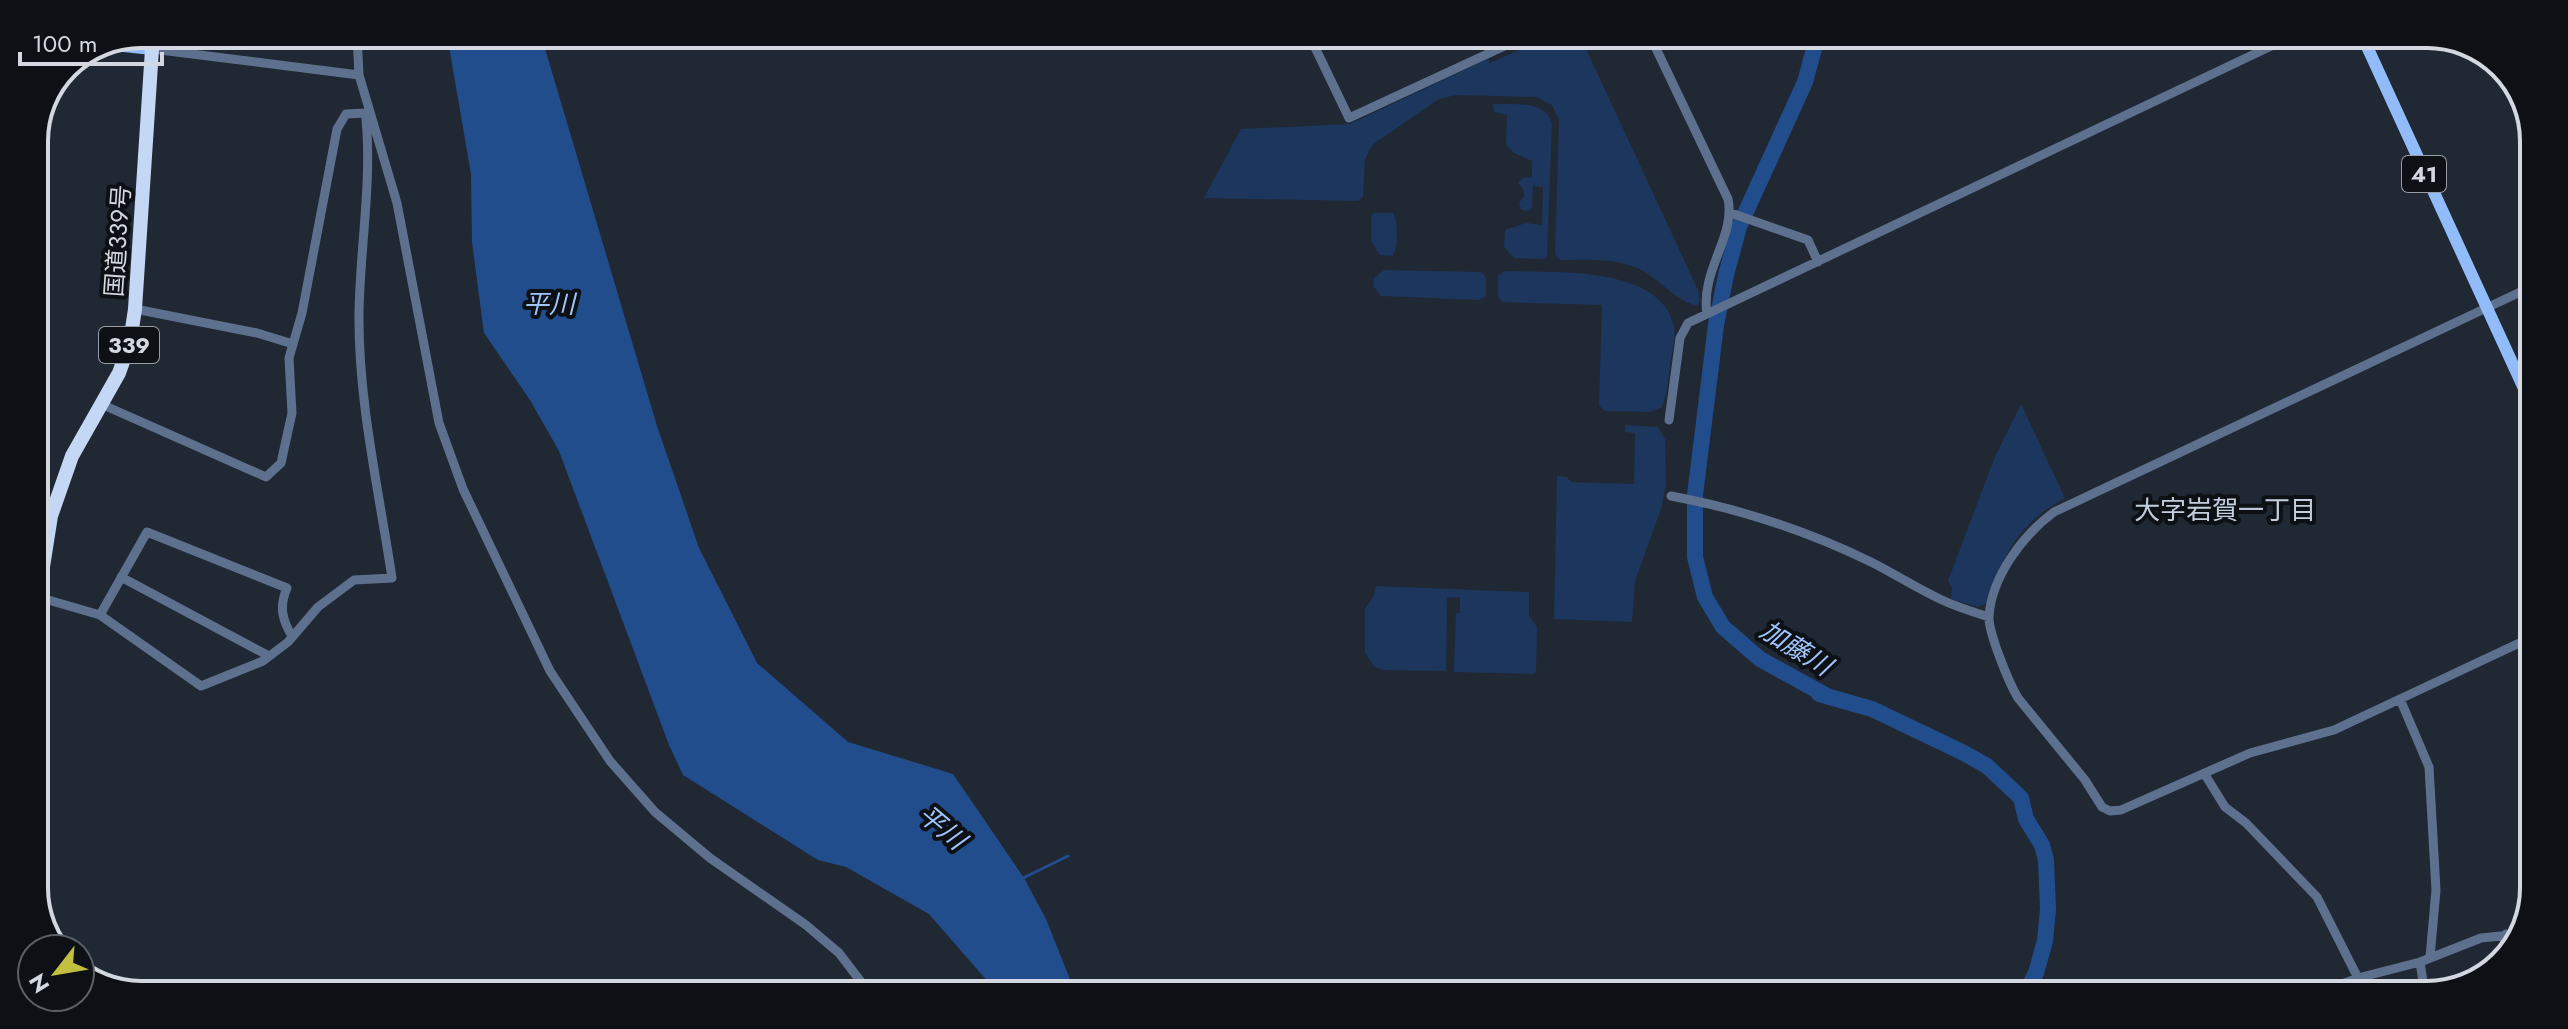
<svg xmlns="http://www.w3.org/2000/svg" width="2568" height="1029" viewBox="0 0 2568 1029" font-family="Jost,'Noto Sans JP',sans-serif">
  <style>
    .green { fill: #1c365d }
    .water { fill: #224d8d }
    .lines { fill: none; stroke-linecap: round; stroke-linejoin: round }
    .stream { stroke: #224d8d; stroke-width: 3 }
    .river { stroke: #224d8d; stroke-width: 16 }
    .minor { stroke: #5d718f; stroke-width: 9 }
    .major { stroke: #92bbf9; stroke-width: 12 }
    .highway { stroke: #c4d8f6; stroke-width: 14 }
    .labels { text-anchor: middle; stroke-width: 8; stroke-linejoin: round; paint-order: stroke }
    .shield { fill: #0d1116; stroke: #989ca3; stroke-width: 2 }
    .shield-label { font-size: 22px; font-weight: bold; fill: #d3d8e0 }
    .street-label { font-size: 24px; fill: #d3d8e0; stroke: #0d1116 }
    .water-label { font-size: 26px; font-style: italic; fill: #a0c5fc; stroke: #0d1116 }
    .neighbourhood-label { font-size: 26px; fill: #c3cddd; stroke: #0d1116 }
    .rim { fill: none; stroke: #d3d8e0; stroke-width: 4 }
  </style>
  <rect width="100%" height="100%" fill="#202834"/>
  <!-- green -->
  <path class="green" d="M1546 38H1581L1698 290 1700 301 1697 306C1678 301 1662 283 1645 272 1619 257 1589 260 1560 260L1555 254 1559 120 1552 105 1536 97 1456 95 1439 99 1372 145 1365 159 1363 197 1358 201 1204 198 1241 129 1350 124 1488 59 1490 63Z
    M1493 104C1515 105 1546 99 1552 124L1547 255 1544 259 1514 258 1504 247 1505 230 1526 223 1542 225 1543 187 1533 186 1532 207 1528 211 1521 210 1519 202 1524 197 1523 189 1518 183 1522 178 1532 177V161L1514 153 1506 145 1507 115 1494 112Z
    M1374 213H1393C1399 223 1398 246 1393 256L1380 255 1371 241V216Z
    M1384 270 1481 272 1486 277V296L1479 300 1381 296 1373 286 1374 278Z
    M1504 271C1551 273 1662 264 1674 327 1676 337 1673 348 1671 358 1669 374 1668 392 1662 407L1650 412 1605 411 1599 405 1602 305 1502 302 1498 297V276Z
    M2021 404 2065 498C2016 526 2005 552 1987 603L1978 607 1951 599 1952 588 1948 581 1994 459Z
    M1625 425 1658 427 1665 439 1666 486 1661 509 1635 581 1632 622 1554 619 1557 476 1567 477 1571 482 1634 484 1635 433 1625 432Z
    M1376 586 1529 592V616L1537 627 1536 672 1534 674 1454 672 1456 613H1460V597L1447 598 1446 671 1383 670 1374 666 1365 653V609L1373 597Z"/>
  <!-- water -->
  <path class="water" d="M447 35H541L657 426 699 548 757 663 848 742 953 774 1024 878 1046 919 1075 992 996 991 929 914 846 867 818 860 683 775 669 745 559 451 530 400 484 333 472 242 471 174Z"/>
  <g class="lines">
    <!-- stream -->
    <path class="stream" d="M1021 879 1068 856"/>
    <!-- river -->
    <path class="river" d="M1817 38 1805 82 1739 227 1726 275 1716 325 1695 495V557L1705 597 1723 627 1760 659 1827 696 1819 694 1872 709 1962 752 1987 766 2021 798 2026 819 2042 845 2046 860 2048 909 2045 941 2036 973 2025 994"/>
    <!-- minor -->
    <path class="minor" d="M357 35 359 75 397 203 439 423 463 489 550 671 610 761 655 812 710 858 806 925 839 953 868 991
      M1310 37 1349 118 1524 37
      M1651 38 1728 199C1736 236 1700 271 1707 314
      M152 49 359 75
      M1731 213 1808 240 1818 262
      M135 309 257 333 293 344
      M101 404 266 477 281 463 292 413 289 358 302 313 337 129 346 114 365 113
      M1669 420 1680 338 1688 323 2286 39
      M1671 496C1741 509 1807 531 1871 562 1895 574 1918 589 1942 600 1957 607 1973 612 1989 617
      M34 510 51 516
      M121 577 269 656
      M38 597 100 615 201 686 263 661 288 642 318 607 354 580 392 578C379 491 358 401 359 313 360 248 372 183 366 119
      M100 615 147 532 287 588C279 606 282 620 292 636
      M2530 638 2334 730 2250 753 2121 810 2110 811 2102 807 2085 780 2018 698C2009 683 1988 632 1989 616 1992 576 2023 535 2054 512L2533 286
      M2400 699 2429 767 2436 890 2430 957
      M2204 773 2225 807 2246 823 2317 897 2358 978
      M2502 959 2506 934
      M2420 962 2425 995
      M2478 978 2496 967
      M2313 995 2358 978 2420 962 2481 938 2520 934"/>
    <!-- major -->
    <path class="major" d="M2364 40 2532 406
      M115 45 152 49"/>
    <!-- highway -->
    <path class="highway" d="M34 624 51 516 72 456 119 373 130 342 135 309 153 34"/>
  </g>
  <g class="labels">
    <!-- shield labels -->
    <g class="shield">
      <rect x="2402" y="156" width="44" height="36" rx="6"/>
      <rect x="99" y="327" width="60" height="36" rx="6"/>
    </g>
    <g class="shield-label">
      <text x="2424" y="182">41</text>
      <text x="129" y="353">339</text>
    </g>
    <!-- street labels -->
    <g class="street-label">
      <text transform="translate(118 241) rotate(-86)" y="8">国道339号</text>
    </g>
    <!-- water labels -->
    <g class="water-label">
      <text x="549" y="313">平川</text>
      <text transform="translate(1796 648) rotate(32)" y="9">加藤川</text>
      <text transform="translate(942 827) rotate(40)" y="9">平川</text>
    </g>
    <!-- neighbourhood labels -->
    <g class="neighbourhood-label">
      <text x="2225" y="519">大字岩賀一丁目</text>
    </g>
  </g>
  <!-- crop -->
  <path d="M0 0H2568V1029H0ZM141 48H2427A93 93 0 0 1 2520 141V888A93 93 0 0 1 2427 981H141A93 93 0 0 1 48 888V141A93 93 0 0 1 141 48Z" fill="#0d1116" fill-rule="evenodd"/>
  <path class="rim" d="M141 48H2427A93 93 0 0 1 2520 141V888A93 93 0 0 1 2427 981H141A93 93 0 0 1 48 888V141A93 93 0 0 1 141 48Z"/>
  <!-- north arrow -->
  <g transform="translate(56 973) rotate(239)"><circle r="38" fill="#0d1116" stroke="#5c6167" stroke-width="2"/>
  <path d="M0-6L14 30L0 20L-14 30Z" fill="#c1be40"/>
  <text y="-12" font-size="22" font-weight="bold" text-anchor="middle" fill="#d3d8e0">N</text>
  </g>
  <!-- scale -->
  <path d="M20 52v12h142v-12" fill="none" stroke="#d3d8e0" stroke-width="4"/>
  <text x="32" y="52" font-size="24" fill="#d3d8e0" stroke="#0d1116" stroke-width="6" paint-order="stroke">100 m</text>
</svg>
